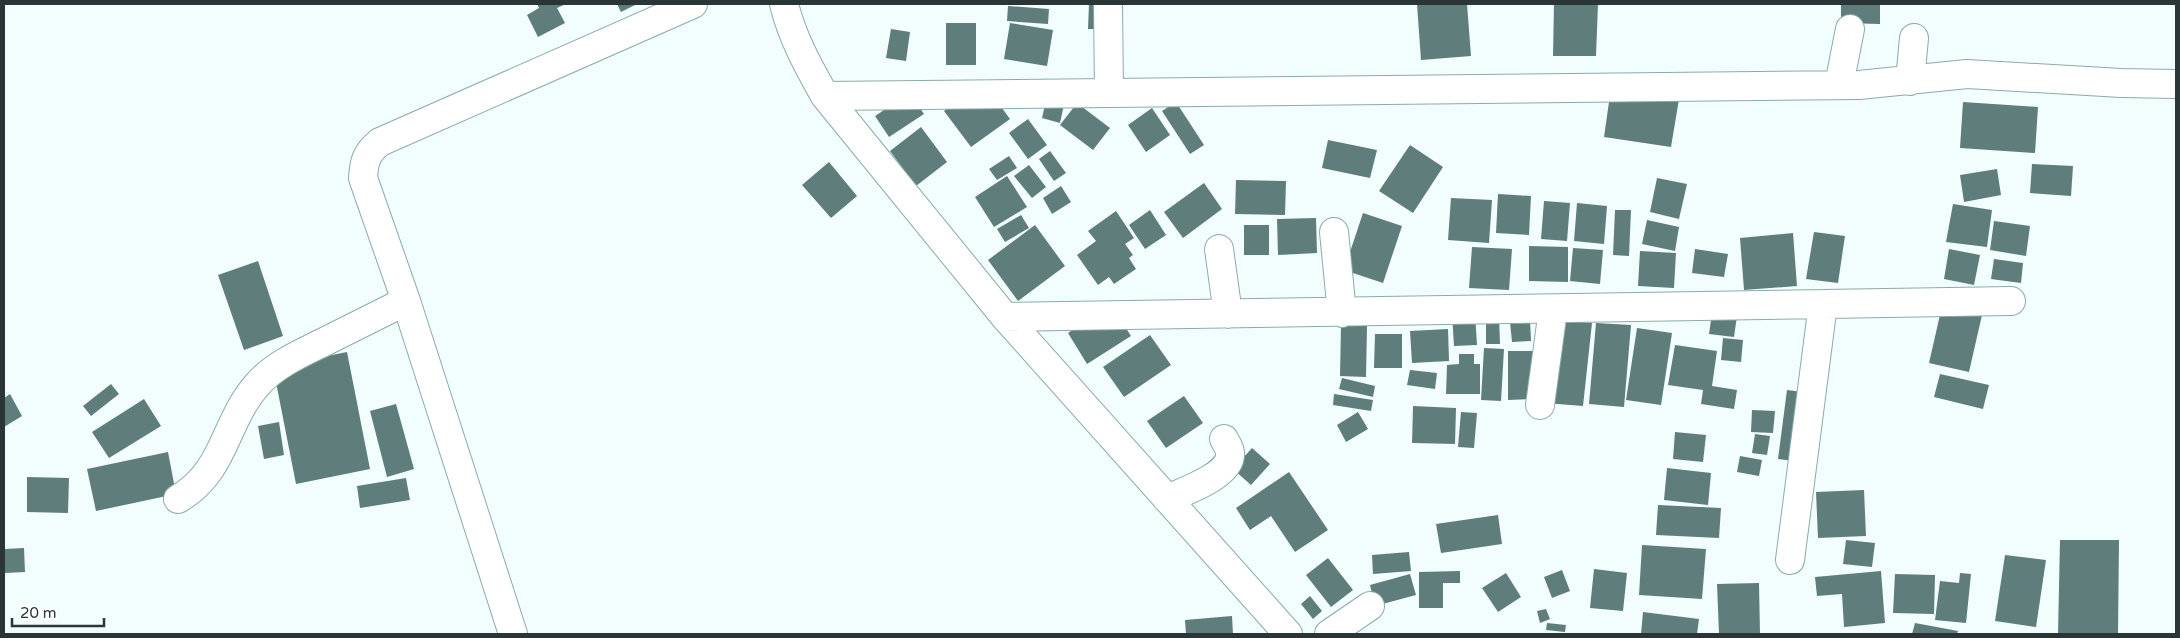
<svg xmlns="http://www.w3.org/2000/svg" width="2180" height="638" viewBox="0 0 2180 638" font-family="'Varela Round',sans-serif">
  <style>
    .building { fill: #5f7d7b }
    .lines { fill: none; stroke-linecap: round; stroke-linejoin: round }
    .minor-casing { stroke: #8baba9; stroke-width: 30 }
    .minor { stroke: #fff; stroke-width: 28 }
  </style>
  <rect width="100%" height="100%" fill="#f1fefd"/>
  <!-- building -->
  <path class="building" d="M537 4H566L557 8 565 23 538 37 527 15 539 8Z
    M617 4H637L621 12Z
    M1089 4H1112V29H1088Z
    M1417 4H1467L1471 56 1421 60Z
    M1554 4H1598L1596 56H1553Z
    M1841 4H1880V24L1841 23Z
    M1008 6 1049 9 1048 24 1007 21Z
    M946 23H976V65H946Z
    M1010 23 1053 30 1047 66 1004 59Z
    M891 29 910 32 906 61 886 58Z
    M983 82 1010 119 971 147 944 111Z
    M1611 88 1679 99 1671 147 1604 137Z
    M910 93 924 114 889 137 875 116Z
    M1047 96 1065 100 1060 123 1042 118Z
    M1176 102 1204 145 1190 154 1162 111Z
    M1963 102 2038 107 2035 153 1960 148Z
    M1077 103 1110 128 1093 150 1060 125Z
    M1152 108 1170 135 1146 152 1128 125Z
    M1028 119 1047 145 1028 159 1009 133Z
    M921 127 947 162 916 186 890 151Z
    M1328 140 1377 150 1370 178 1322 168Z
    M1410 145 1443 167 1413 213 1379 191Z
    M1050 151 1066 173 1054 181 1039 159Z
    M1009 156 1017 168 997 180 989 169Z
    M829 162 857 196 831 218 802 185Z
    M2032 164 2073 166 2071 196 2030 193Z
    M1029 165 1046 187 1032 198 1014 176Z
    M1997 169 2001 195 1964 202 1960 175Z
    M1007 176 1027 207 994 227 975 197Z
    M1657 178 1687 184 1679 219 1650 212Z
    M1236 180 1286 181 1285 215 1235 214Z
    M1204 183 1222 209 1183 238 1164 212Z
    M1061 186 1071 202 1052 214 1043 198Z
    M1498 194 1531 196 1529 235 1496 233Z
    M1451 198 1492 200 1489 243 1448 240Z
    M1544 201 1570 203 1567 241 1541 239Z
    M1577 203 1607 206 1604 244 1574 241Z
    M1953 204 1992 210 1987 247 1946 242Z
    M1150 210 1166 235 1145 249 1129 225Z
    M1615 210H1631L1629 256 1613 255Z
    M1116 211 1134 238 1125 244 1133 255 1129 258 1136 269 1114 284 1109 277 1098 285 1077 255 1096 241 1088 231Z
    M1363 213 1402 226 1383 283 1344 270Z
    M1021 215 1029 228 1005 242 997 229Z
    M1316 218 1317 253 1278 255 1277 219Z
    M1647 220 1679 227 1675 251 1642 244Z
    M1994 221 2030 226 2026 256 1990 250Z
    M1035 225 1065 266 1018 301 988 260Z
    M1244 225H1269V255H1244Z
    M1814 232 1845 236 1838 283 1806 279Z
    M1793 233 1797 286 1744 290 1740 238Z
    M1529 246 1568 247V282L1529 281Z
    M1472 247 1512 249 1509 290 1469 288Z
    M1573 248 1603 250 1600 284 1570 281Z
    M1695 249 1728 254 1724 277 1692 273Z
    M1949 249 1980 255 1974 285 1944 279Z
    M1640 251 1676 253 1674 288 1638 286Z
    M1994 259 2023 263 2021 283 1991 279Z
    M258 261 283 336 244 350 218 275Z
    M1111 305 1131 336 1087 364 1068 333Z
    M1713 306 1738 309 1734 337 1709 334Z
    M1942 306 1982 315 1969 372 1929 363Z
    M1475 313 1477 345 1454 346 1452 314Z
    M1486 315H1499L1500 344H1486Z
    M1530 320 1531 341 1512 342 1510 322Z
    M1553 320 1592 323 1583 406 1545 403Z
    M1596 323 1631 325 1624 407 1589 404Z
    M1341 325 1367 326 1366 377 1340 376Z
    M1637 328 1672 333 1661 405 1626 400Z
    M1448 329 1449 361 1412 363 1410 331Z
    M1375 334H1402V368H1374Z
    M1150 335 1171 365 1124 397 1103 367Z
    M1723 338 1743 340 1741 362 1721 360Z
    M1675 345 1717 351 1712 386 1737 390 1734 409 1701 404 1703 390 1668 385Z
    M1484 348 1504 349 1501 401 1481 400Z
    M1508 351H1533V399L1508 400Z
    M347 352 370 469 296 484 273 367Z
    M1459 354H1474V364H1480V394H1446L1447 365 1459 364Z
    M1410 370 1437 373 1435 389 1407 385Z
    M1940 374 1989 385 1983 409 1934 397Z
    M1342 378 1375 386 1373 397 1339 389Z
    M111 384 119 394 91 416 83 406Z
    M1787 390 1819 394 1809 463 1778 459Z
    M10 394 22 416 4 427V398Z
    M1334 394 1373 400 1371 411 1333 405Z
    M1184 396 1203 423 1166 448 1147 421Z
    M144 399 161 426 109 458 92 432Z
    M396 404 414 469 387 477 370 411Z
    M1413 406 1456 408 1455 444 1412 443Z
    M1752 410 1775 411 1773 433 1751 432Z
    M1358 412 1368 429 1346 442 1337 425Z
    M1461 412 1477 413 1474 448 1458 447Z
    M279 422 284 455 264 459 258 426Z
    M1675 432 1706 435 1703 462 1673 459Z
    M1755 434 1770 436 1767 455 1752 453Z
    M1252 448 1270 464 1251 485 1233 469Z
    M168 452 176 494 96 511 87 469Z
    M1740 456 1762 460 1759 476 1737 472Z
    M1667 468 1711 473 1708 505 1664 500Z
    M1289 472 1328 530 1295 552 1271 516 1250 530 1236 508Z
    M27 477 69 478 68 513 27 512Z
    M406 478 410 500 360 508 357 486Z
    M1864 490 1866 536 1818 538 1816 492Z
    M1658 505 1721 508 1719 538 1656 535Z
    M1498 515 1502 544 1441 553 1436 524Z
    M1846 540 1875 543 1872 567 1843 564Z
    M2060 540H2119L2118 634H2058Z
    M1642 545 1706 549 1702 599 1639 595Z
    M24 548 25 572 5 573 4 549Z
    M1409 552 1411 571 1373 574 1372 555Z
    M2005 555 2046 560 2036 627 1995 621Z
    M1328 558 1353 590 1331 607 1306 575Z
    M1594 569 1627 573 1623 611 1590 608Z
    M1562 570 1570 591 1552 598 1544 577Z
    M1460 571V583H1443V608H1419V572Z
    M1881 571 1885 623 1844 627 1842 594 1817 596 1815 577Z
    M1506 573 1521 597 1498 612 1482 588Z
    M1960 573 1971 574 1966 623 1935 620 1940 581 1959 583Z
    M1410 574 1416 595 1375 606 1370 585Z
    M1895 574 1935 575 1934 614 1893 613Z
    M1759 583 1760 634H1719L1717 584Z
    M1310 596 1322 611 1313 619 1301 604Z
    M1546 609 1550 619 1540 623 1537 611Z
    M1643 612 1699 619 1697 634H1641Z
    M1232 616 1233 634H1186L1185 620Z
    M1547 623 1566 625 1565 632 1546 630Z
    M1915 623 1958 631 1957 634H1912Z"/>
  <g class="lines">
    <!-- minor casing -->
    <g class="minor-casing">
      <path id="minor" d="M784 4C792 37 808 66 825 96L1005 317 1288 634
        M1108 4 1109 93
        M1910 81 1914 38
        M1839 85 1850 29
        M825 96 1859 85 1967 74 2121 83 2176 84
        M1334 232 1342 313
        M1219 249 1228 314
        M1005 317 2011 301
        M1540 405 1553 310
        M178 499C226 471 224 422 257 385 275 364 304 352 328 340 354 327 380 314 406 301
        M1167 499C1185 491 1232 475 1230 453 1230 448 1226 443 1224 439
        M1790 560 1823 304
        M513 634 406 301 363 178C364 162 366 153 380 142L693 4
        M1329 634 1370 606"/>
    </g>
    <!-- minor -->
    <use href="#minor" class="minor"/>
  </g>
  <!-- border -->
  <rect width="2180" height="638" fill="none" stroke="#293635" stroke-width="10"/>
  <!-- scale -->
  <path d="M12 618v8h92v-8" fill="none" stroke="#293635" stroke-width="2.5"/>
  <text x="20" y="618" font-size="15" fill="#293635" stroke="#ffffff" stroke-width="4" paint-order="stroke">20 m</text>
</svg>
